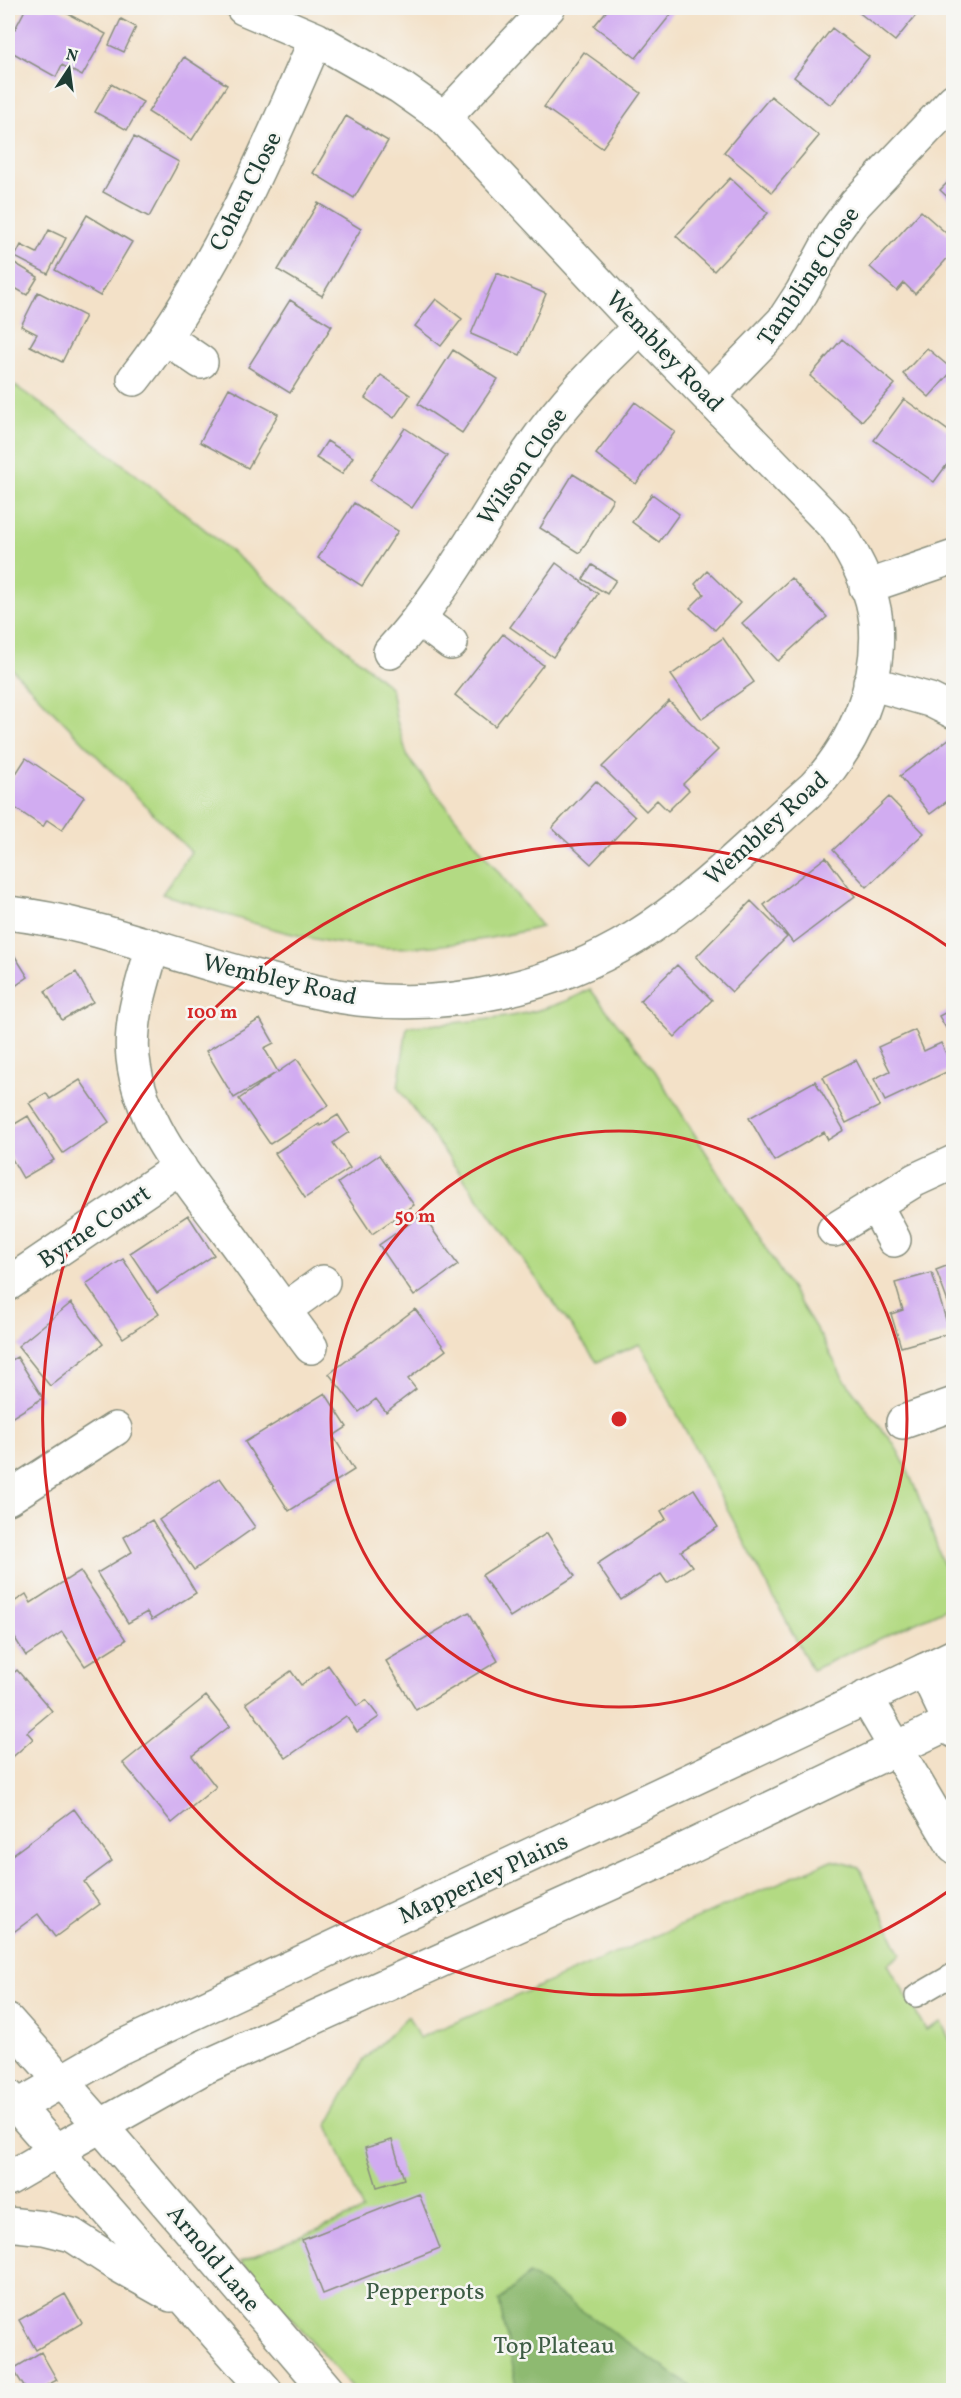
<svg xmlns="http://www.w3.org/2000/svg" width="961" height="2398" viewBox="0 0 961 2398" font-family="Vollkorn,serif">
  <style>
    .green { fill: #b3da83; stroke: #698c5c; stroke-width: 1.5 }
    .forest { fill: #8eba71; stroke: #567c52; stroke-width: 1.5 }
    .building { fill: #d1acf1 }
    .lines { fill: none; stroke-linecap: round; stroke-linejoin: round }
    .lane-casing { stroke: #898f7e; stroke-width: 24 }
    .street-casing { stroke: #898f7e; stroke-width: 36 }
    .secondary-casing { stroke: #898f7e; stroke-width: 36 }
    .primary-casing { stroke: #898f7e; stroke-width: 36 }
    .lane { stroke: #fff; stroke-width: 21 }
    .street { stroke: #fff; stroke-width: 33 }
    .secondary { stroke: #fff; stroke-width: 33 }
    .primary { stroke: #fff; stroke-width: 33 }
    .ring { fill: none; stroke: #d62828; stroke-width: 3 }
    .labels { text-anchor: middle; stroke-width: 5; stroke-linejoin: round; paint-order: stroke }
    .street-label { font-size: 24px; fill: #1f3d34; stroke: #f6f6f2 }
    .park-label { font-size: 24px; fill: #3d5c44; stroke: #f6f6f2 }
    .centre { fill: #d62828; stroke: #f6f6f2; stroke-width: 3 }
    .ring-label { font-size: 18px; text-anchor: middle; font-weight: bold; fill: #d62828; stroke: #f6f6f2; stroke-width: 5; stroke-linejoin: round; paint-order: stroke }
  </style>
  <rect width="100%" height="100%" fill="#f6f6f2"/>
  <filter id="ink" filterUnits="userSpaceOnUse"><feTurbulence type="fractalNoise" baseFrequency=".0167" numOctaves="2"/><feDisplacementMap in="SourceGraphic" scale="12" xChannelSelector="R" yChannelSelector="G"/><feConvolveMatrix kernelMatrix="1 2 1 2 8 2 1 2 1" color-interpolation-filters="sRGB"/></filter>
  <filter id="wash" filterUnits="userSpaceOnUse"><feTurbulence type="fractalNoise" baseFrequency=".008" numOctaves="4" result="noise"/><feDisplacementMap in="SourceGraphic" scale="24" xChannelSelector="R" yChannelSelector="G"/><feGaussianBlur stdDeviation="1.35" result="paint"/><feColorMatrix in="noise" values="0 0 0 0 0 0 0 0 0 0 0 0 0 0 0 0 0 1.4 0 .05"/><feComposite in="paint" operator="in"/></filter>
  <g filter="url(#wash)">
    <rect width="100%" height="100%" fill="#f3e1c8"/>
    <!-- green -->
    <path class="green" d="M8 381C144 473 267 581 391 688L396 718 408 758 542 927C488 940 426 951 370 947 299 942 230 915 162 894L191 852 8 665Z
      M590 989 655 1071 822 1338 842 1376 883 1431C906 1448 941 1559 953 1592V1605L812 1670 640 1344 597 1362 398 1088 407 1027C468 1021 536 1021 590 989Z
      M832 1860 859 1867 901 1954 888 1964 926 2030 941 2022 953 2046V2390H354L241 2261 363 2211 328 2125 363 2061 408 2016 419 2038Z"/>
    <!-- forest -->
    <path class="forest" d="M529 2274 696 2390H518L499 2301Z"/>
    <g id="blocks">
      <!-- building -->
      <path class="building" d="M26 8H57L106 34 82 76 62 65 56 77 8 50V25L15 29Z
        M609 8H676L636 58 594 26Z
        M860 8H922L895 41 857 11Z
        M121 19 136 27 124 52 109 45Z
        M832 28 869 57 831 105 794 77Z
        M584 52 641 93 602 148 544 107Z
        M184 57 227 85 192 140 148 112Z
        M111 84 143 102 127 130 95 112Z
        M771 96 819 136 772 192 724 152Z
        M346 116 388 141 354 198 313 173Z
        M134 137 179 162 149 217 103 192Z
        M954 176V203L940 190Z
        M730 178 768 213 714 271 676 236Z
        M318 203 361 229 322 296 278 270Z
        M921 211 954 240V251L915 294 904 283 897 291 870 267Z
        M87 215 132 242 100 296 55 270Z
        M49 230 66 238 48 274 15 257 21 245 37 253Z
        M8 259 38 277 27 295 8 284Z
        M497 273 546 294 520 355 471 334Z
        M38 292 85 316 62 362 30 346 37 334 21 326Z
        M436 299 462 319 441 346 415 326Z
        M290 300 332 326 290 393 248 367Z
        M842 339 895 384 862 421 810 376Z
        M927 348 953 370 929 397 903 374Z
        M453 350 498 379 462 433 418 404Z
        M381 375 410 395 394 418 365 398Z
        M229 388 278 414 248 468 200 442Z
        M904 399 954 435V455L934 482 874 440Z
        M635 402 675 432 636 484 596 454Z
        M405 428 447 456 412 508 370 480Z
        M327 441 353 457 342 474 316 458Z
        M573 474 613 499 580 553 540 528Z
        M652 494 679 514 659 542 632 522Z
        M354 503 398 531 362 586 318 558Z
        M556 563 598 594 553 657 510 627Z
        M592 565 616 580 607 594 583 579Z
        M707 571 740 603 715 630 690 608 704 594 695 584Z
        M791 578 827 617 778 661 742 623Z
        M503 634 543 665 495 726 455 695Z
        M723 638 754 682 702 719 671 675Z
        M669 701 718 750 683 784 689 790 668 811 657 800 646 811 602 767Z
        M954 735V796L930 814 900 776Z
        M26 758 84 797 62 830 47 820 43 827 8 803V786Z
        M596 781 635 817 591 864 552 828Z
        M889 797 924 833 867 887 833 850Z
        M826 857 855 896 793 943 764 905Z
        M751 901 787 937 732 992 696 957Z
        M8 945 28 977 8 991Z
        M677 965 712 1000 675 1037 640 1001Z
        M76 972 93 1002 62 1020 45 991Z
        M954 1008V1042L939 1016Z
        M260 1019 274 1043 264 1048 278 1072 297 1059 329 1105 270 1144 239 1099 276 1073 234 1098 206 1051Z
        M915 1030 924 1051 941 1043 953 1069 885 1101 874 1079 890 1071 878 1047Z
        M856 1060 880 1106 846 1123 823 1077Z
        M80 1080 109 1122 63 1153 29 1103 46 1093 50 1099Z
        M815 1081 844 1130 828 1140 824 1132 774 1161 749 1118Z
        M338 1115 349 1132 333 1143 350 1168 305 1198 275 1153 319 1124 320 1126Z
        M28 1116 54 1160 23 1178 8 1152V1128Z
        M379 1155 414 1205 372 1234 338 1183Z
        M188 1215 214 1255 157 1293 130 1253Z
        M422 1215 458 1265 414 1296 379 1245Z
        M123 1259 159 1314 123 1338 86 1284Z
        M954 1263V1316H953L936 1270Z
        M932 1273 950 1333 901 1347 891 1314 903 1310 895 1283Z
        M71 1303 103 1344 50 1386 18 1346Z
        M415 1309 446 1350 408 1379 416 1389 386 1412 376 1399 359 1412 329 1374Z
        M17 1357 43 1398 8 1420V1362Z
        M325 1393 347 1427 333 1436 354 1470 289 1511 245 1442Z
        M220 1478 255 1527 194 1570 159 1520Z
        M694 1489 718 1527 681 1551 692 1566 667 1583 661 1574 621 1600 597 1564 666 1519 661 1511Z
        M152 1520 196 1593 152 1620 147 1612 128 1623 97 1573 132 1552 124 1537Z
        M547 1533 575 1576 510 1617 482 1575Z
        M80 1571 126 1640 85 1666 62 1632 26 1656 8 1627V1606L26 1594 31 1603Z
        M469 1612 498 1661 416 1710 386 1661Z
        M328 1665 357 1706 366 1700 379 1717 357 1732 346 1716 286 1758 246 1703 291 1671 301 1685Z
        M17 1670 52 1711 27 1732 33 1739 8 1761V1678Z
        M206 1696 230 1726 192 1756 216 1787 172 1823 123 1763Z
        M74 1809 112 1861 84 1882 100 1904 55 1937 38 1914 8 1936V1858Z
        M392 2140 404 2179 377 2187 365 2148Z
        M419 2194 440 2248 323 2294 302 2240Z
        M65 2294 82 2323 36 2350 19 2320Z
        M41 2352 57 2380 38 2390H26L13 2369Z"/>
    </g>
  </g>
  <g filter="url(#ink)">
    <use href="#blocks" fill-opacity="0" stroke="#898f7e" stroke-width="1.5"/>
    <g class="lines">
      <!-- lane casing -->
      <g class="lane-casing">
        <path id="lane" d="M916 1996 954 1974"/>
      </g>
      <!-- street casing -->
      <g class="street-casing">
        <path id="street" d="M444 118 548 8
          M166 338 201 362
          M134 379C214 277 265 157 316 39
          M709 397 783 321 802 292 835 231 855 204 954 100
          M866 587 954 557
          M420 620 451 643
          M390 652C448 590 484 515 533 446 564 401 601 364 640 327
          M870 683 930 700 954 712
          M8 913C91 922 168 954 249 975 285 984 322 995 359 999 452 1010 554 987 634 938 700 897 756 838 814 787 855 744 881 682 876 622 873 589 855 556 837 529L640 327 444 118 400 87 316 39 243 8
          M153 946C143 982 129 1020 133 1058 140 1124 187 1178 225 1229 254 1268 282 1308 311 1347
          M875 1204 894 1240
          M834 1230 915 1180 954 1162
          M8 1284 180 1167
          M284 1310 323 1282
          M903 1422 954 1404
          M8 1498 115 1429"/>
      </g>
      <!-- secondary casing -->
      <g class="secondary-casing">
        <path id="secondary" d="M925 1670 954 1656
          M100 2125 327 2390
          M8 2179 56 2151 265 2390
          M8 2224 44 2228 72 2235 118 2265 171 2295"/>
      </g>
      <!-- primary casing -->
      <g class="primary-casing">
        <path id="primary" d="M866 1697 954 1847
          M8 2021 100 2125
          M8 2096 56 2151 205 2067 678 1853 949 1723
          M17 2107 119 2048 925 1670 954 1731"/>
      </g>
      <!-- lane -->
      <use href="#lane" class="lane"/>
      <!-- street -->
      <use href="#street" class="street"/>
      <!-- secondary -->
      <use href="#secondary" class="secondary"/>
      <!-- primary -->
      <use href="#primary" class="primary"/>
    </g>
  </g>
  <!-- distance rings -->
  <g class="ring">
    <circle cx="619" cy="1419" r="288"/>
    <path d="M953 1888A576 576 0 1 1 953 950"/>
  </g>
  <g class="labels">
    <!-- street labels -->
    <g class="street-label">
      <text transform="translate(245 191) rotate(-63)" y="8">Cohen Close</text>
      <text transform="translate(808 276) rotate(-56)" y="8">Tambling Close</text>
      <text transform="translate(665 351) rotate(46)" y="8">Wembley Road</text>
      <text transform="translate(522 466) rotate(-55)" y="8">Wilson Close</text>
      <text transform="translate(766 828) rotate(-42)" y="8">Wembley Road</text>
      <text transform="translate(280 979) rotate(13)" y="8">Wembley Road</text>
      <text transform="translate(94 1226) rotate(-34)" y="8">Byrne Court</text>
      <text transform="translate(483 1878) rotate(-25)" y="8">Mapperley Plains</text>
      <text transform="translate(214 2258) rotate(50)" y="8">Arnold Lane</text>
    </g>
    <!-- park labels -->
    <g class="park-label">
      <text x="425" y="2299">Pepperpots</text>
      <text x="554" y="2353">Top Plateau</text>
    </g>
  </g>
  <circle cx="619" cy="1419" r="9" class="centre"/>
  <g class="ring-label">
    <text x="212" y="1018">100 m</text>
    <text x="415" y="1222">50 m</text>
  </g>
  <!-- margin -->
  <rect width="961" height="2398" fill="none" stroke="#f6f6f2" stroke-width="30"/>
  <!-- north arrow -->
  <g transform="translate(69 69) rotate(13)" stroke="#f6f6f2" stroke-width="4.5" paint-order="stroke">
  <path d="M0-4.5L10 22L0 15L-10 22Z" fill="#1f3d34"/>
  <text y="-9" font-size="16" font-weight="bold" text-anchor="middle" fill="#1f3d34">N</text>
  </g>
</svg>
